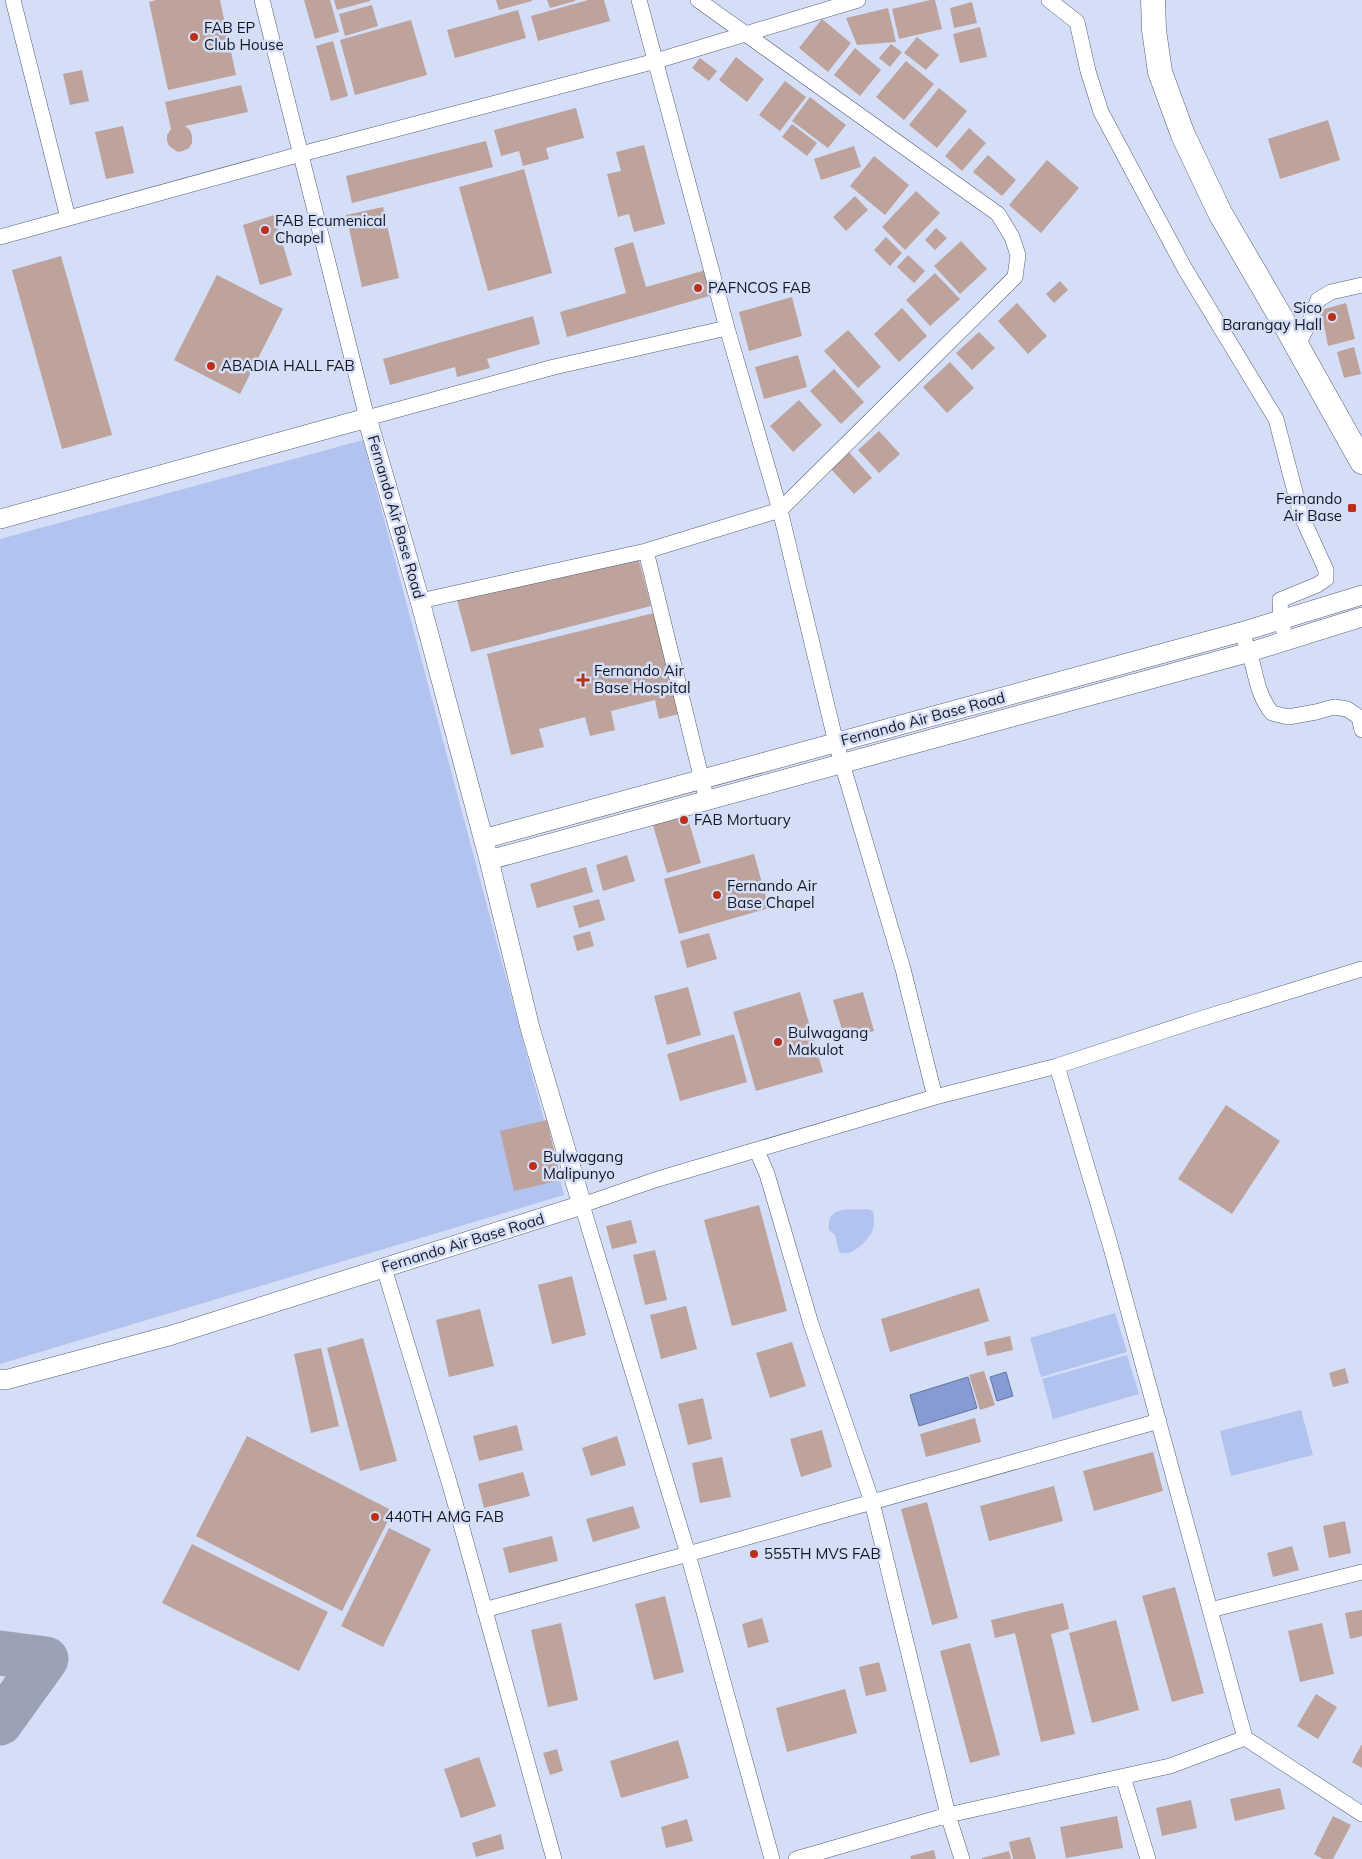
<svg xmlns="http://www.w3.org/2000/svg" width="1362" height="1859" viewBox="0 0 1362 1859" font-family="Mulish,sans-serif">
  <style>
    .green { fill: #b2c3ef }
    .water { fill: #869bd4; stroke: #64749e }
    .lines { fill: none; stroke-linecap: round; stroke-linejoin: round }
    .taxiway { stroke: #9ba2b6; stroke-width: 45 }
    .building { fill: #bea29c }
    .minor-casing { stroke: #565e73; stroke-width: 16 }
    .tertiary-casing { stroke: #565e73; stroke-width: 20 }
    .trunk-casing { stroke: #565e73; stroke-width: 25 }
    .minor { stroke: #fff; stroke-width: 15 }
    .tertiary { stroke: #fff; stroke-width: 19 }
    .trunk { stroke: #fff; stroke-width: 24 }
    .poi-dot { fill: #bc3019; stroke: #d5def7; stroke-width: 2 }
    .labels { text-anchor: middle; stroke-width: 5; stroke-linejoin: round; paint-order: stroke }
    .poi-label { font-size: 15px; fill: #151821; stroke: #d5def7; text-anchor: start }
    .street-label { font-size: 15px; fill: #151821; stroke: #d5def7 }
  </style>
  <rect width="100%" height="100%" fill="#d5def7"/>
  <!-- green -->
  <path class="green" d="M363 440 564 1195 0 1364V539Z
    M867 1209 873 1211C874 1218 875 1225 872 1232 866 1242 851 1258 839 1252L835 1235 829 1230C826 1204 850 1211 867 1209Z
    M1115 1313 1127 1352 1041 1377 1030 1338Z
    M1127 1355 1139 1394 1053 1419 1042 1379Z
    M1301 1410 1313 1455 1231 1476 1220 1431Z"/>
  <!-- water -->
  <path class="water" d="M1006 1372 1013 1396 997 1401 990 1377Z
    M968 1377 977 1408 919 1426 910 1395Z"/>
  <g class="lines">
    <!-- taxiway -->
    <path class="taxiway" d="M0 1653 46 1659 0 1723"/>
  </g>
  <!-- building -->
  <path class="building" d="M156 0H220L236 75 168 90 149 2Z
    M304 0H330L339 32 315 39Z
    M334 0H370V1L337 10Z
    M496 0H532V1L499 10Z
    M547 0H575V1L550 8Z
    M588 0H604L610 21 538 41 531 16Z
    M930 0H935L942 29 899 39 892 9Z
    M972 2 977 23 954 28 950 8Z
    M372 5 378 26 345 36 339 14Z
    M888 8 896 42 857 45 846 18Z
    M518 10 526 38 455 58 447 30Z
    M822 19 851 43 828 72 799 48Z
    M411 20 427 75 355 95 340 40Z
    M980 27 987 57 960 63 953 34Z
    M917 37 939 55 926 70 904 53Z
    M333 41 348 96 331 101 316 46Z
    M891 44 902 52 890 67 879 58Z
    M855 48 881 70 860 96 834 75Z
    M736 57 764 79 747 102 719 80Z
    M700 58 717 71 709 81 692 68Z
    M906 61 934 84 904 120 876 97Z
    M82 70 89 101 70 105 63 74Z
    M785 81 806 97 780 131 759 115Z
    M241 85 248 112 185 126 190 130 192 136V143L189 148 183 151 178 152 169 146 167 141V135L171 129 165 102Z
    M939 88 967 111 937 148 909 125Z
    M810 97 846 125 828 148 792 121Z
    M576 108 584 138 546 148 549 159 523 166 519 151 501 156 494 130Z
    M1328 120 1340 160 1280 179 1268 139Z
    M792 124 817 143 807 156 782 137Z
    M123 126 134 173 106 179 95 132Z
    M969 128 986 143 962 171 945 156Z
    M486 141 493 167 352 203 346 176Z
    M644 145 665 224 634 232 629 214 618 217 607 174 621 171 616 152Z
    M854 146 861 167 821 180 814 159Z
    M988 155 1016 180 1002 196 973 172Z
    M874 156 909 185 885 215 850 186Z
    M1047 160 1079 188 1041 233 1009 205Z
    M524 169 552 273 488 291 459 187Z
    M916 191 940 213 905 250 882 227Z
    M855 196 868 210 846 231 833 217Z
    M383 207 399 278 362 287 346 215Z
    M274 215 292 275 260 285 243 225Z
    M936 228 947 238 935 250 925 240Z
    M886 237 902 253 890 266 874 250Z
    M961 241 987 269 960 294 934 266Z
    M633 242 646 287 706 270 713 295 567 337 560 312 626 293 614 248Z
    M908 255 925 271 914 283 897 267Z
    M61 256 112 435 62 449 12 270Z
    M935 273 960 299 930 326 906 300Z
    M217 275 283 309 240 394 174 360Z
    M1060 281 1068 290 1054 303 1046 294Z
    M792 297 802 336 749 351 739 312Z
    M1017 303 1047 336 1028 354 998 321Z
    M1346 303 1355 339 1328 346 1321 310Z
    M902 308 927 336 899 362 874 334Z
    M533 316 540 344 487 359 490 368 457 377 455 367 390 385 383 359Z
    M848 330 881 367 858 388 824 351Z
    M979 332 995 348 972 370 956 353Z
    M1354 347 1361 374 1344 378 1337 352Z
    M798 355 807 387 764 399 755 367Z
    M950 362 974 388 947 413 923 387Z
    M834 369 864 402 841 424 810 391Z
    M799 400 822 425 793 452 770 426Z
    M879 431 900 454 879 473 858 450Z
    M848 451 872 478 854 494 830 468Z
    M637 553 651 606 471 652 457 600Z
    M654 613 679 714 659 719 655 700 611 711 615 730 590 736 585 717 539 729 544 747 511 755 487 654Z
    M686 812 701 863 667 873 652 822Z
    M754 854 769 908 679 934 664 879Z
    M627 855 635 881 603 891 596 865Z
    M586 867 593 892 537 908 530 884Z
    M599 899 605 920 579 928 573 906Z
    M590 931 594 946 577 951 573 936Z
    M709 933 717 959 687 968 680 941Z
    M688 987 701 1035 667 1045 654 996Z
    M800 992 823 1072 756 1091 733 1012Z
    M863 992 874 1031 845 1039 833 1000Z
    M734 1034 747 1082 680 1101 667 1054Z
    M1226 1105 1280 1141 1232 1214 1178 1179Z
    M547 1120 561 1180 514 1191 500 1131Z
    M759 1205 787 1311 732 1326 704 1220Z
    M631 1220 637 1243 612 1249 606 1226Z
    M655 1250 667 1300 645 1305 633 1255Z
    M572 1276 586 1335 552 1344 538 1285Z
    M979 1288 989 1321 890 1352 881 1319Z
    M686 1306 697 1349 661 1359 650 1315Z
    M480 1309 494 1366 449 1377 436 1320Z
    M1010 1336 1013 1350 987 1356 984 1342Z
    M363 1338 397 1461 360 1471 327 1348Z
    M792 1342 806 1386 770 1398 756 1353Z
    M321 1348 339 1426 311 1433 294 1354Z
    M1345 1368 1349 1383 1333 1387 1329 1373Z
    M984 1371 995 1405 980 1410 969 1375Z
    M703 1398 712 1439 688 1445 678 1404Z
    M975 1418 981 1442 926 1457 920 1434Z
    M517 1425 523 1450 479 1461 473 1436Z
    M822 1430 832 1467 801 1477 790 1439Z
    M247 1436 393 1511 342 1611 196 1536Z
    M617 1436 626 1465 591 1476 582 1448Z
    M1153 1452 1163 1491 1094 1511 1083 1471Z
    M722 1457 731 1497 700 1503 692 1463Z
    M523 1472 530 1496 484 1508 478 1484Z
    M1054 1486 1063 1521 989 1541 980 1506Z
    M927 1502 958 1618 932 1625 901 1509Z
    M633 1506 640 1528 593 1542 586 1519Z
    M1345 1521 1351 1553 1329 1558 1323 1526Z
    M389 1528 431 1549 383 1647 341 1626Z
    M552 1536 558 1561 509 1573 503 1548Z
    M192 1544 328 1612 299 1671 162 1603Z
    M1292 1546 1299 1570 1273 1577 1267 1553Z
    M1175 1587 1204 1693 1172 1702 1142 1596Z
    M665 1596 684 1672 654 1680 635 1604Z
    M1063 1603 1069 1629 1051 1634 1075 1734 1041 1742 1015 1633 995 1638 991 1620Z
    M1362 1610V1636L1350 1639 1345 1613Z
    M762 1618 769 1642 748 1648 742 1624Z
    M1116 1620 1139 1710 1092 1723 1069 1633Z
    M561 1623 578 1700 548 1707 531 1630Z
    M1322 1623 1334 1674 1300 1682 1288 1631Z
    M970 1643 1000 1755 970 1763 940 1651Z
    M879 1662 887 1691 866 1696 859 1667Z
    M845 1689 857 1733 787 1752 776 1708Z
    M1316 1694 1337 1707 1318 1739 1297 1726Z
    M678 1740 689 1778 621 1798 610 1761Z
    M1362 1744V1768L1352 1762Z
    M557 1749 563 1771 550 1775 543 1753Z
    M479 1757 496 1806 461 1818 444 1769Z
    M1280 1788 1285 1809 1235 1821 1230 1799Z
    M1191 1800 1197 1828 1162 1836 1156 1808Z
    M1117 1816 1123 1848 1066 1858 1060 1827Z
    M1333 1816 1351 1825 1333 1859H1323L1314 1854Z
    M687 1819 693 1841 666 1848 661 1827Z
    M501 1834 504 1849 476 1857 472 1843Z
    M1030 1837 1036 1859H1013L1009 1842Z
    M934 1850 936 1859H911L910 1856Z
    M1009 1851 1011 1859H982V1858Z"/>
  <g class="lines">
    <!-- minor casing -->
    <g class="minor-casing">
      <path id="minor" d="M13 0 68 218
        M262 0 367 418 554 367 727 328
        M639 0 727 328 780 510 836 743 903 969 935 1097
        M1049 0 1077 22 1088 71 1101 112 1185 269 1276 419 1301 515 1326 570V579L1317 585 1280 600 1281 620 1286 640
        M0 237 301 154 656 61 858 0
        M1297 347 1309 323 1318 300 1331 292 1362 285
        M646 551 707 801
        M420 601 646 551 780 510 1015 277 1018 255 1012 237 998 214 698 0
        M1241 632C1244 640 1248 647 1250 654 1256 676 1258 696 1272 713L1288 717 1316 712 1334 707 1347 709 1359 717 1362 730
        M1057 1066 1110 1244 1245 1738 1362 1814
        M757 1151 767 1174 811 1324 872 1502 948 1815 962 1859
        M384 1268 450 1485 554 1859
        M484 1610 688 1554 1159 1421
        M1210 1610 1362 1572
        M1123 1777 1148 1859
        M772 1859 688 1554 582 1205 658 1179 935 1097 1057 1066 1197 1020 1362 969
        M796 1859 948 1815 1170 1766 1245 1738"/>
    </g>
    <!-- tertiary casing -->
    <g class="tertiary-casing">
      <path id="tertiary" d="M0 519 367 418 420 601 489 860 530 1028 582 1205 172 1335 5 1380 0 1379
        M483 839 1241 632 1362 595
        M489 860 1250 652 1362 617"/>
    </g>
    <!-- trunk casing -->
    <g class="trunk-casing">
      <path id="trunk" d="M1153 0 1154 30 1160 72 1183 135 1220 213 1283 321 1362 462"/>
    </g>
    <!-- minor -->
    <use href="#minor" class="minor"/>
    <!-- tertiary -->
    <use href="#tertiary" class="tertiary"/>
    <!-- trunk -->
    <use href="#trunk" class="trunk"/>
  </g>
  <!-- markers -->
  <g class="poi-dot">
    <circle cx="194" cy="37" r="5"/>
    <circle cx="265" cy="230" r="5"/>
    <circle cx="698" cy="288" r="5"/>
    <circle cx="1332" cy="317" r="5"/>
    <circle cx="211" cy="366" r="5"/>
    <rect x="1347" y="503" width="10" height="10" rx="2.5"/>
    <path d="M580.5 672.5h5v5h5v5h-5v5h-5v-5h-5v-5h5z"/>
    <circle cx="684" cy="820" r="5"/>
    <circle cx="717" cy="895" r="5"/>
    <circle cx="778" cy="1042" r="5"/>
    <circle cx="533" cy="1166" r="5"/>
    <circle cx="375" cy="1517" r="5"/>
    <circle cx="754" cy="1554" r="5"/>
  </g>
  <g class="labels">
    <!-- poi labels -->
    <g class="poi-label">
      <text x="204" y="33">FAB EP<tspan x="204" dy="17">Club House</tspan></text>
      <text x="275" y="226">FAB Ecumenical<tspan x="275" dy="17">Chapel</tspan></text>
      <text x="708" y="293">PAFNCOS FAB</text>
      <text x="1322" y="313" text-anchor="end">Sico<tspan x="1322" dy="17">Barangay Hall</tspan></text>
      <text x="221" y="371">ABADIA HALL FAB</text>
      <text x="1342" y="504" text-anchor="end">Fernando<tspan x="1342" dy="17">Air Base</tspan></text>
      <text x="594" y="676">Fernando Air<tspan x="594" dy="17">Base Hospital</tspan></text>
      <text x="694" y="825">FAB Mortuary</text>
      <text x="727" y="891">Fernando Air<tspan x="727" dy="17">Base Chapel</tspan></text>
      <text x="788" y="1038">Bulwagang<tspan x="788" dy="17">Makulot</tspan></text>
      <text x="543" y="1162">Bulwagang<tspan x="543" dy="17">Malipunyo</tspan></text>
      <text x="385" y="1522">440TH AMG FAB</text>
      <text x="764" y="1559">555TH MVS FAB</text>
    </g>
    <!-- street labels -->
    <g class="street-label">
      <text transform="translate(396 517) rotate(74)" y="5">Fernando Air Base Road</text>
      <text transform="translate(923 719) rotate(-15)" y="5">Fernando Air Base Road</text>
      <text transform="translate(463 1243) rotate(-17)" y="5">Fernando Air Base Road</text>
    </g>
  </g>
</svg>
